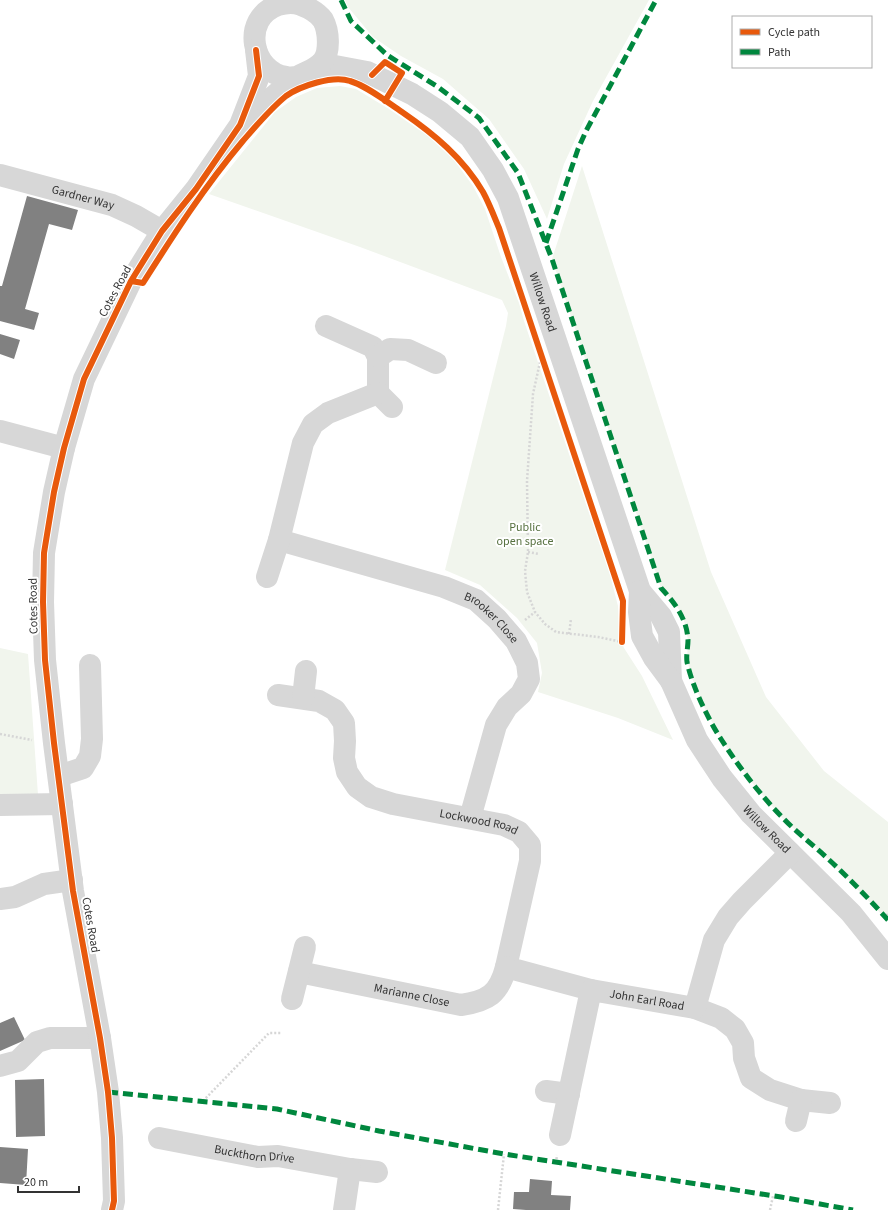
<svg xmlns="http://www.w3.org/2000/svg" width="888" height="1210" viewBox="0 0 888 1210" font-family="'Source Sans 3',sans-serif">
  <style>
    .green { fill: #f1f5ed }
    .building { fill: #818181 }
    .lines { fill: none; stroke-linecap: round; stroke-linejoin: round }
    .path { stroke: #d6d6d6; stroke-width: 2.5; stroke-dasharray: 2 2; stroke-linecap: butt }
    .minor { stroke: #d7d7d7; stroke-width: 22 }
    .quiet { stroke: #00873e; stroke-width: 5; stroke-dasharray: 10 5; stroke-linecap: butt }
    .cycleway-casing { stroke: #fff; stroke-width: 8 }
    .cycleway { stroke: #e8590c; stroke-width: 6 }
    .labels { text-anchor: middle; stroke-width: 4; stroke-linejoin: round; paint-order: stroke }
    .street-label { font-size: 12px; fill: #333; stroke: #fff }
    .park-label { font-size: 12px; fill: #56703f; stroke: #fff }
  </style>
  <rect width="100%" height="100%" fill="#fff"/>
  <!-- green -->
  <path class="green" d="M345 0H649L593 101 564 164 547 219 524 169 489 119 443 79 401 56 373 37 348 7Z
    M340 86 356 89 389 109 428 136 454 160 473 186 485 209 501 257 519 303 524 321 610 575 618 606 619 636 624 648 642 676 673 740 618 718 538 692 542 673 537 643 517 618 480 585 445 570 506 326 508 313 502 300 360 247 209 194 275 112 296 97 317 88Z
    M582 166 711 572 766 697 824 771 888 822V921L825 856 783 819 749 779 721 739 702 703 692 678 687 660 688 640 685 624 680 611 671 599 661 588 552 259Z
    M0 648 28 654 38 795H0Z"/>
  <!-- building -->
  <path class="building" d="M27 196 78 210 72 230 49 224 25 309 39 313 34 330 0 321V286H2Z
    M0 334 20 340 14 359 0 354Z
    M14 1017 25 1040 0 1051V1023Z
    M44 1079 45 1136 16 1137 15 1080Z
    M0 1147 28 1149 26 1185 0 1183Z
    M530 1179 552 1181 551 1195 571 1196 570 1210H526L513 1209 514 1192H529Z"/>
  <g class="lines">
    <!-- path -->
    <path class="path" d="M540 362 533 394 527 481 528 552 525 571 527 592 535 612 545 624 556 632 598 637 622 642
      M528 552 539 554
      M525 620 535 612
      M569 634 571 619
      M0 734 32 740
      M882 914 888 915
      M203 1101 269 1033H281
      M556 1163 557 1155
      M498 1210 504 1154
      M770 1210 773 1196"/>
    <!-- minor -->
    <g class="minor">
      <path id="s1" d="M314 69 335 66 367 72 412 94 440 112 470 137 493 170 508 198 640 591 661 616 669 632 671 681"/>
      <path d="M242 124C255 113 268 101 281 90 286 86 291 80 297 77 307 71 314 71 323 61 330 52 329 31 323 20 318 13 309 8 301 5 294 2 285 3 278 5 240 19 252 72 286 77 289 78 294 77 298 77"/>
      <path id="s2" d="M0 175 112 205 136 216 162 231"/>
      <path d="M326 326 373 347 378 357V393L392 407"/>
      <path d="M378 357 390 349 408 350 436 363"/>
      <path d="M0 431 64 448"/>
      <path id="s3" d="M279 540 444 587 476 600 497 619 516 641 527 663 529 679 521 694 507 707 496 725 470 818"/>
      <path d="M267 577 279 540 303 443 313 424 328 413 378 393"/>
      <path id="s4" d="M640 591 639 612 642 636 654 658 671 681 697 740 722 778 751 814 851 913 888 959"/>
      <path id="s5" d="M278 695 319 701 335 710 344 723 345 741 344 758 347 772 357 787 371 797 393 804 504 825 519 832 530 845V861L506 967 591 990"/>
      <path d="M303 698 306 671"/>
      <path d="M59 776 83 768 90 756 92 739 90 665"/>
      <path d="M0 805 62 804"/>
      <path d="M0 899 15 897 44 884 72 880"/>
      <path id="s6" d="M299 972 461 1005C488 1001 499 994 506 967"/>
      <path d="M292 999 305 947"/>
      <path d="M695 1008 721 1018 735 1029 743 1043 744 1058 751 1078 770 1090 801 1100 830 1103"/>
      <path d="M0 1066 18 1061 37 1042 50 1038H100"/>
      <path d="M546 1091 569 1094"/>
      <path d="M796 1121 801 1100"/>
      <path id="s7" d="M560 1135 591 990 695 1008 714 940 728 917 742 901 790 853"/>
      <path id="s8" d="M159 1138 258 1157 278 1156 350 1169 377 1172"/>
      <path d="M112 1210 114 1201 112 1138 108 1092 100 1038 73 891 54 743 45 660 43 602 44 553 54 492 64 448 84 379 131 281 162 231 196 189 240 125 259 76 256 50"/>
      <path d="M344 1210 350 1169"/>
    </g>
    <!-- quiet -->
    <path class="quiet" d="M341 0 351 21 387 55 438 87 479 118 518 173 552 259 661 588C675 603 687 619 688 640 688 647 686 655 687 662 692 686 708 719 721 739 739 767 760 795 783 818 796 832 812 844 826 857 848 877 868 898 888 920
      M546 243 578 149 586 131 656 0
      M108 1092 277 1109 379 1131 504 1154 781 1197 853 1210"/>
    <!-- cycleway casing -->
    <g class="cycleway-casing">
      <path id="cycleway" d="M372 75 385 62 402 73 385 101
        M131 281 143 283C174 234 205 186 242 142 256 126 270 109 286 96 300 86 333 75 350 81 367 86 387 102 402 112 434 134 463 158 483 192 489 203 494 216 499 228L623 601 622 642
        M112 1210 114 1201 112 1138 108 1092 100 1038 73 891 54 743 45 660 43 602 44 553 54 492 64 448 84 379 131 281 162 231 196 189 240 125 259 76 256 50"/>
    </g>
    <!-- cycleway -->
    <use href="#cycleway" class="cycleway"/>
  </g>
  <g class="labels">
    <!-- street labels -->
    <g class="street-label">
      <text dy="4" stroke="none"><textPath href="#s2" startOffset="86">Gardner Way</textPath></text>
      <text transform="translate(115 291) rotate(-62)" y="4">Cotes Road</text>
      <text dy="4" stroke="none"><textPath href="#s1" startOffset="358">Willow Road</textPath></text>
      <text transform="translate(33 606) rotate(-91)" y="4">Cotes Road</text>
      <text dy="4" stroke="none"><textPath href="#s3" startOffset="229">Brooker Close</textPath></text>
      <text dy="4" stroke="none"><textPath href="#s5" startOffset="271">Lockwood Road</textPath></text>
      <text dy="4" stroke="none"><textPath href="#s4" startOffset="277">Willow Road</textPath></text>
      <text transform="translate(91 925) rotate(80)" y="4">Cotes Road</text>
      <text dy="4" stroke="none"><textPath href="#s6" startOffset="115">Marianne Close</textPath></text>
      <text dy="4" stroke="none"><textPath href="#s7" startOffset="205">John Earl Road</textPath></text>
      <text dy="4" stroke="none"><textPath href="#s8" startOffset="97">Buckthorn Drive</textPath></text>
    </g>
    <!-- park labels -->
    <g class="park-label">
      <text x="525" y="531">Public<tspan x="525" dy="14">open space</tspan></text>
    </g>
  </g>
  <!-- legend -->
  <rect x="732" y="16" width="140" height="52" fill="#ffffff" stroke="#adadad"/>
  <rect x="740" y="29" width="20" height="6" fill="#e8590c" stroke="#adadad"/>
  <text x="768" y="36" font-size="12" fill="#333333">Cycle path</text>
  <rect x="740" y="49" width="20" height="6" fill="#00873e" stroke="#adadad"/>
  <text x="768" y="56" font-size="12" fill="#333333">Path</text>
  <!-- scale -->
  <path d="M18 1186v6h61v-6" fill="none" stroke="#333333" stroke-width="2"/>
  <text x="24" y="1186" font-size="12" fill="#333333" stroke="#ffffff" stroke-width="3" paint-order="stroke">20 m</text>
</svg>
